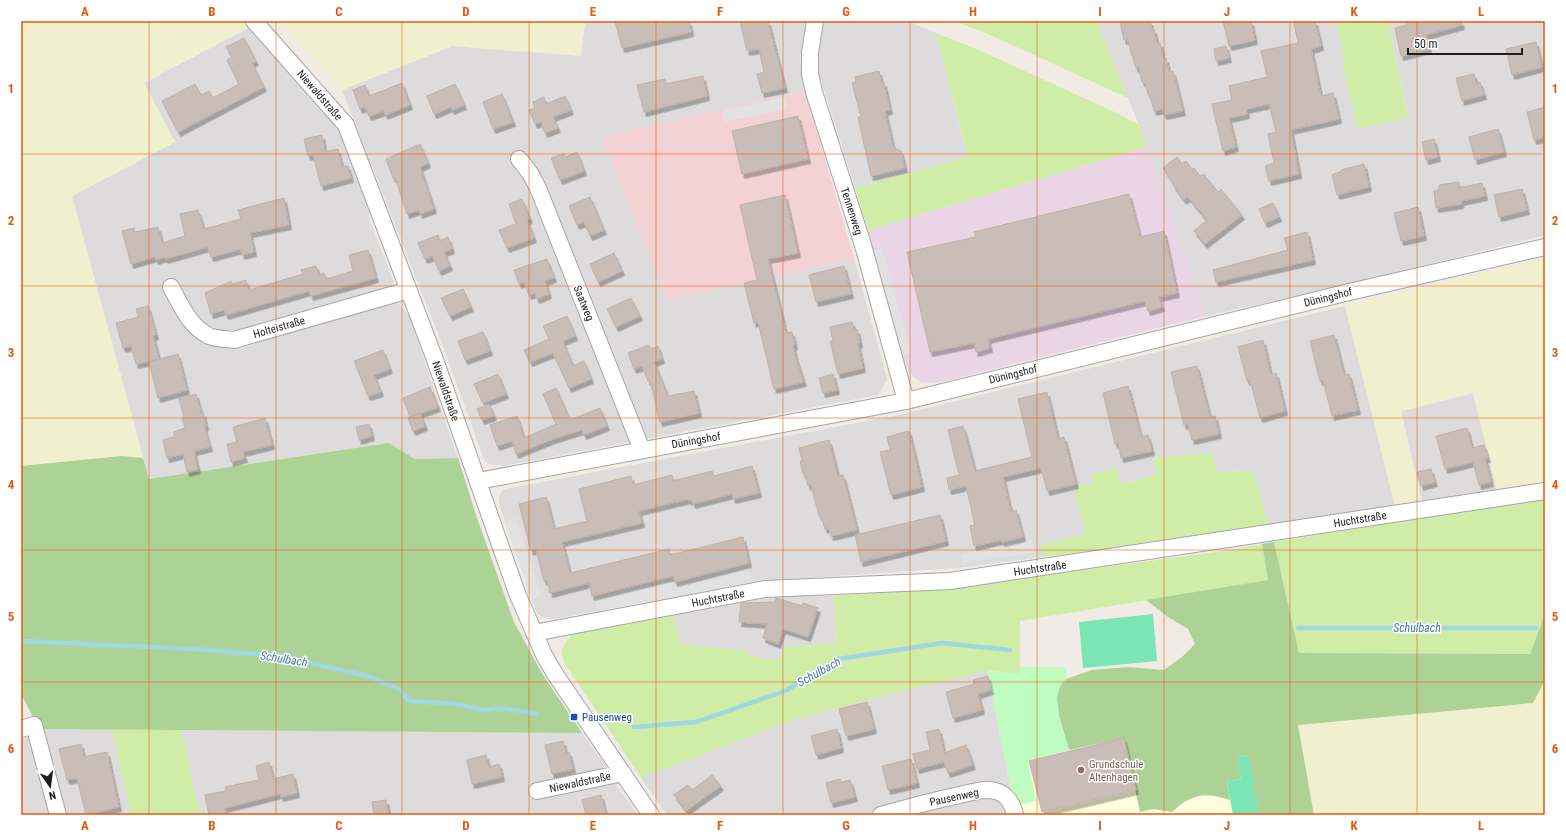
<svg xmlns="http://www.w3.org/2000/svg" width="1566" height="836" viewBox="0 0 1566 836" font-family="'Roboto Condensed',sans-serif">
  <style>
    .residential { fill: #dddbdb }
    .commercial { fill: #f2d2d3 }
    .industrial { fill: #ead5e7 }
    .education { fill: #fffdde }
    .farmland { fill: #f0f0ce }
    .grass { fill: #cfeda7 }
    .forest { fill: #acd296 }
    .park { fill: #befdbf }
    .pitch { fill: #7de4b5 }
    .parking { fill: #e2e2e2 }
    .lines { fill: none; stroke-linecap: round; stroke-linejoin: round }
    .stream { stroke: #a1d7e1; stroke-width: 4.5 }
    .building { fill: #c8bdb7; stroke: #c3b0a5; filter: url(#shadow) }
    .minor-casing { stroke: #a5a5a5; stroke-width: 18 }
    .minor { stroke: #fff; stroke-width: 16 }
    .grid { fill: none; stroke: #e8590c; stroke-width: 1; stroke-opacity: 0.55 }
    .transit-dot { fill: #1a4fb4; stroke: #fff; stroke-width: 1.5 }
    .education-dot { fill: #8d6e63; stroke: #fff; stroke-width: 1.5 }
    .labels { text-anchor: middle; stroke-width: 3; stroke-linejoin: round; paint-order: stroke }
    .street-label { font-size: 11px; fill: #1e1e1e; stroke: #fff }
    .transit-label { font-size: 11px; fill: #164399; stroke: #fff; text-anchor: start }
    .education-label { font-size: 11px; fill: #785e54; stroke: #fff; text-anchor: start }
    .water-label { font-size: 12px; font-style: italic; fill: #3f79a5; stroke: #fff }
    .neatline { fill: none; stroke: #e8590c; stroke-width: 1.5 }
    .grid-label { font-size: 13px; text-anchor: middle; font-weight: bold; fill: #e8590c }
  </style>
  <defs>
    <filter id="shadow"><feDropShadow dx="2.5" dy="4.5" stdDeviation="0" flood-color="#0004"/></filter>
  </defs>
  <rect width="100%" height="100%" fill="#f0ebe4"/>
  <!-- residential -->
  <path class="residential" d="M585 21H806L800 59 805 91 602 137 667 301 854 258 887 379 878 395 503 466 489 464 484 460 444 349 342 90 452 46 581 56Z
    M823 21H909L936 33 968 158 855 188 818 71 821 24Z
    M1096 21H1336L1344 57 1343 68 1358 129 1408 117 1388 21H1545V235L1345 285 1206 316 1139 125Z
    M250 27 338 125 368 204 370 221 394 282 390 288 305 313 230 332 235 350 397 301 409 316 458 458 415 459 389 443 149 479 72 196 175 142 144 83Z
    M1345 306 1395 506 1269 527 1252 471 1217 472 1153 459 1157 475 1120 484 1116 468 1091 475 1092 483 1087 534 1041 545 1043 557 958 568 757 581 554 619H546L537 614 499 504V497L501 492 505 489 899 415Z
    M1473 393 1497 490 1422 502 1401 411Z
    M784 595 833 596 837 643 784 647 780 660 748 656V651L680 644 673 615Z
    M987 670 1011 790 1017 796 1021 804 1025 815H667L641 778 792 720Z
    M21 725 39 729H112L131 815H21Z
    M182 730 582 733 609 770 606 771 638 815H200Z"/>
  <!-- commercial -->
  <path class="commercial" d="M805 91 854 258 667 301 602 137Z"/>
  <!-- industrial -->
  <path class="industrial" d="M1147 147 1206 316 941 382 932 383 921 382 914 377 905 366 868 230Z"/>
  <!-- education -->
  <path class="education" d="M1124 738 1140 812 1154 809 1172 812 1185 801 1203 795 1216 796 1230 800 1227 782 1241 779 1259 815H1025L1021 804 1036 801 1027 761Z"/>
  <!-- farmland -->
  <path class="farmland" d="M21 21H245L250 27 144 83 175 142 72 196 143 458 122 456 21 466Z
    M281 21H585L581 56 453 46 342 90Z
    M1545 258V482L1497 490 1473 393 1401 411 1422 502 1395 506 1345 306Z
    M1545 680V815H1314L1298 725 1533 703Z"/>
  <!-- grass -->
  <path class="grass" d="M955 21H1096L1128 98 988 34Z
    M1336 21H1388L1408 118 1358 129 1343 68 1344 57Z
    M936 33 981 51 1121 115 1139 125 1147 147 868 230 855 188 968 157Z
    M1212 453 1217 472 1253 471 1269 527 1168 542 1043 557 1040 545 1086 534 1074 488 1092 483 1091 475 1116 468 1121 484 1157 475 1153 458Z
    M1545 497V614L1530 654 1299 653 1274 542Z
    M1262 544 1268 580 1020 621V674L987 670 792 720 641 778 565 664C559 651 563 643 573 634L673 615 680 644 748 651 749 656 780 660 784 647 837 643 833 596 957 587 1224 551Z
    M112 729 182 730 200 815H131Z"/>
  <!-- forest -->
  <path class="forest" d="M389 443 415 459 458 458 476 515 514 622 543 675 582 733 39 729 21 694V466L122 456 143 458 149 479Z
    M1274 542 1299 653 1530 654 1545 614V680L1533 703 1298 725 1314 815H1259L1247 755 1237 757 1241 779 1227 782 1230 800C1204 792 1193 793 1172 812L1154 809 1140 812 1124 738 1069 750 1059 715 1057 698 1060 684 1066 679 1092 670 1129 667 1164 670 1182 657 1195 644 1188 629 1168 617 1146 600 1268 580 1262 544Z"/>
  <!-- park -->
  <path class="park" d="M1020 667H1066V679C1047 697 1063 729 1069 750L1028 761 1036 801 1021 804 1017 796 1011 790 987 670 1020 674Z"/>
  <!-- pitch -->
  <path class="pitch" d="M1153 614 1157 661 1083 668 1079 622Z
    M1248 755 1259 815H1233L1227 782 1241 779 1237 757Z"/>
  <!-- parking -->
  <path class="parking" d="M784 97 787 109 725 122 722 111Z
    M882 248 911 353 902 355 874 250Z
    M516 518 542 596 531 599 505 522Z
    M1032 539 1035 553 962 563 961 554Z
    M748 568 752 582 597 611 595 599 670 581 672 587Z"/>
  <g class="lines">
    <!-- stream -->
    <path class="stream" d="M1298 628H1536
      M21 641 194 649 281 656 370 677 399 689 409 701 457 704 484 710 500 708 515 710 537 714
      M634 727 696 722 785 691 839 659 942 643 1010 650"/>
  </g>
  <!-- building -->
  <path class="building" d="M615 21H689L691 32 622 48Z
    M740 21H768L785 88 762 93 757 74 764 72 759 49 747 51Z
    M1120 21H1150L1152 29H1154L1157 43H1160L1163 58H1166L1169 72 1173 71 1183 111 1164 115 1162 109 1154 111 1150 95H1148L1145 82H1142L1139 67 1136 68 1127 39 1124 40Z
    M1223 21H1251L1255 40 1229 46Z
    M1304 21H1315L1321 46 1311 49 1321 96 1333 93 1339 119 1291 130 1299 174 1269 181 1265 166 1274 163 1268 134 1276 132 1269 104 1246 109 1247 114 1229 118 1236 147 1223 151 1212 104 1232 100 1229 86 1267 77 1261 51 1298 43 1294 23Z
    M1406 21H1461L1462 25 1426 35 1429 49 1401 56 1395 28 1407 25Z
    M244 38 256 61 252 63 264 87 178 132 162 101 195 84 201 95 209 91 213 98 239 84 227 60 232 57 226 47Z
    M1536 42 1542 67 1512 75 1506 49Z
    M1226 46 1229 58 1216 61 1214 49Z
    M879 71 882 83 884 82 890 110 885 111 893 147 901 151 905 168 871 176 858 117H861L852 83 856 82 855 77Z
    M1474 74 1476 83 1480 82 1484 95 1462 101 1456 78Z
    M703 76 707 96 644 112 637 85 665 79 666 84Z
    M402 83 410 105 385 115 384 111 369 116 365 107 360 109 353 90 365 85 369 96Z
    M455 84 464 105 452 110 451 107 434 114 427 96Z
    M502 94 513 122 493 129 483 102Z
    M565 96 571 110 553 117 558 128 545 133 541 122 535 124 529 110 535 108 533 102 544 97 546 104Z
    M1545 107V137L1534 140 1527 112Z
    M798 116 808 159 742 174 732 131Z
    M1498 129 1504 152 1475 160 1469 137Z
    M322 135 325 152 338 149 342 167 348 166 351 178 321 186 313 155 308 156 304 139Z
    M1434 139 1438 157 1426 160 1422 142Z
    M420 144 428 163 420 167 434 209 420 214 419 210 407 214 395 177 393 178 386 159Z
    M577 152 584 171 560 180 551 158 564 154 565 157Z
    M1177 157 1182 164 1186 161 1193 170 1194 168 1200 176 1204 174 1218 192 1221 189 1242 215 1205 244 1194 231 1207 220 1188 197 1184 200 1173 185 1174 184 1163 168Z
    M1364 164 1369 187 1337 195 1332 175 1342 171 1341 170Z
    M1459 182V188L1482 183 1485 196 1461 201V204L1436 208 1434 191 1439 190V185Z
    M1522 189 1527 210 1499 217 1494 195Z
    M1129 194 1140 237 1164 231 1177 293 1159 297 1162 307 1148 311 1145 301 988 339 990 348 976 352 974 343 930 352 907 252 976 237 974 232Z
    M785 195 798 253 768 259 786 333 792 332 795 345 793 346 796 358 804 382 774 389 758 322 754 323 744 283 757 280 740 205Z
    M590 197 604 230 590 236 584 222 577 225 569 206Z
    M284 198 289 225 250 233 254 252 242 255 241 249 211 257 208 247 165 259V257L156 260 155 257 131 264 122 231 134 228 135 232 158 227 162 243 185 236 180 214 198 210 204 229 241 219 238 210Z
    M522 199 530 219 527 220 534 238 507 248 499 230 516 224 509 204Z
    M1273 203 1279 217 1265 223 1259 209Z
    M1418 207 1424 236 1401 241 1394 213Z
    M1307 232 1313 260 1216 282 1213 270 1288 250 1284 238Z
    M438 235 440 241 448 237 452 249 444 252 450 266 439 271 433 256 425 259 418 243Z
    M368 250 376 278 311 296 309 291 226 315 224 310 211 314 205 293 231 281 232 284 246 280 249 290 303 274 301 270 316 266 319 275 324 273 326 279 353 271 349 255Z
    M614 253 622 271 598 282 590 264Z
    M547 259 554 278 545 281 549 294 537 299 535 293 529 295 524 282 519 284 514 270Z
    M844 266 851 294 816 302 809 275Z
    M463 289 471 307 450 316 441 298Z
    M631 298 640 316 616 327 607 309Z
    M148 306 156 335 153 336 159 359 136 364 131 346 123 348 116 323 138 317 136 309Z
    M567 316 575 336 563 341 573 366 584 361 591 379 569 388 553 353 530 362 524 350 549 339 543 326Z
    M852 322 854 330 857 329 860 343 858 344 863 368 838 374 830 341H833L830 327Z
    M483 332 490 351 465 360 458 341Z
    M1334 335 1344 375 1349 374 1358 410 1332 416 1323 380 1320 381 1310 341Z
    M1263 340 1271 375 1276 373 1285 411 1260 418 1250 380 1247 381 1238 347Z
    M649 345 651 349 658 346 662 359 654 362 668 396 694 391 699 413 660 422 650 381H648L642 366 634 369 628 353Z
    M383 350 390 369 374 375 381 392 368 396 354 361Z
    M178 354 187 390 158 398 149 362Z
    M1197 366 1210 417 1215 416 1219 434 1192 440 1188 424 1184 425 1171 372Z
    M498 374 506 394 483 403 474 384Z
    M833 374 837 390 823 393 819 378Z
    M1128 386 1141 437 1148 435 1152 451 1121 458 1118 443 1115 444 1103 393Z
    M430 387 438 407 410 417 403 398Z
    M556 388 570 420 600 408 607 426 584 435 582 430 553 439 516 454 512 441 497 446 490 425 517 416 524 438 556 424 543 394Z
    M1047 392 1058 439 1064 437 1076 484 1047 491 1041 468 1003 477 1011 512 1016 510 1023 537 1002 542 1001 540 974 546 970 526 975 525 966 486 949 490 947 478 959 475 948 430 963 426 975 471 1032 457 1018 399Z
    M196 394 201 413 203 412 206 426H204L210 447 194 451 198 469 187 472 183 454 167 458 163 440 174 437V432L185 428 182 418 184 417 179 399Z
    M489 404 494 416 482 420 477 409Z
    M420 413 425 426 413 431 408 418Z
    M265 418 272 445 243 452 245 458 231 462 227 444 237 442 233 427Z
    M369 424 372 436 359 440 356 427Z
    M1467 428 1472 448 1484 445 1488 458H1485L1491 482 1479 485 1473 462 1445 469 1436 436Z
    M909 431 922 487 891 495 880 452 890 450 887 437Z
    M829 440 838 476 843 475 857 530 831 536 829 528 825 529 821 516H819L811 485 808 486 805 473 803 474 800 461H802L799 448Z
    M752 466 759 493 733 499 732 494 693 504 692 500 689 501V499L639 511 642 523 562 542 570 573 669 549 670 555 743 537 749 563 675 582 673 576 592 596 589 583 550 593 547 580 544 581 536 549 531 551 519 504 546 497 554 529 587 521 579 489 631 476 633 485 672 475 673 481 712 471 714 476Z
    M1431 469 1435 482 1421 486 1417 472Z
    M940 515 946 541 861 562 855 535Z
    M776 598 802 606 803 603 818 608 808 637 783 629 778 644 763 638 767 624 739 622 741 603 775 602Z
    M988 676 991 690 978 694 982 710 953 718 946 692 974 684 973 680Z
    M867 702 874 729 846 736 839 709Z
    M837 729 841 748 816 755 811 736Z
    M939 729 944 753 966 745 973 765 948 773 944 762 917 769 913 754 930 750 926 732Z
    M1124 738 1136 790 1042 812 1029 761Z
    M563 741 566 753 569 752 573 769 552 774 545 745Z
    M81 744 84 757 107 752 119 807 86 815 77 778 67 780 59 749Z
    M486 755 489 767 499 764 502 777 472 784 467 760Z
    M911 759 917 783 888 790 882 766Z
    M269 762 273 779 293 774 297 793 281 797 280 794 225 808 226 813 209 815 205 795 226 791 225 787 259 780 256 766Z
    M712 775 721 786 686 811 674 795 688 785 692 790Z
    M840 779 841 782 850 780 855 797 831 803 826 783Z
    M601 795 606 815H586L582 800Z
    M386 800 389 815H374L372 802Z"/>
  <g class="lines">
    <!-- minor casing -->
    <g class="minor-casing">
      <path id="minor" d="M254 21 346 125 434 357 517 593 544 655 555 674 651 815
        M815 21 810 53V74L814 92 863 245 906 401
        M519 159 530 173 538 188 642 450
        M171 287C181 305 189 326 209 336 216 339 226 339 234 340L409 290
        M478 481 906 401 1345 293 1545 247
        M534 633 765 589 950 581 1545 491
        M21 729 34 725 58 815
        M537 791 623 773
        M881 815C909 807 936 800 964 794 974 792 985 788 995 791 1006 793 1013 804 1015 815"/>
    </g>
    <!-- minor -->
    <use href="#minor" class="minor"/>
  </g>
  <!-- grid -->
  <path class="grid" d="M149 21V815M276 21V815M402 21V815M529 21V815M656 21V815M783 21V815M910 21V815M1037 21V815M1164 21V815M1290 21V815M1417 21V815M21 154H1545M21 286H1545M21 418H1545M21 550H1545M21 682H1545"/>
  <!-- markers -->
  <rect class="transit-dot" x="570" y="713" width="8" height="8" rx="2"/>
  <circle class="education-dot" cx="1081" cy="770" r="4"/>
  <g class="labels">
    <!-- street labels -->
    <g class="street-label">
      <text transform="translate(320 95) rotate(49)" y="4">Niewaldstraße</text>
      <text transform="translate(852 211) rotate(72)" y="4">Tennenweg</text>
      <text transform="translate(1328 297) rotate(-14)" y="4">Düningshof</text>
      <text transform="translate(584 303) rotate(68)" y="4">Saatweg</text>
      <text transform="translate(279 327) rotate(-16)" y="4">Holteistraße</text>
      <text transform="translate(1013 374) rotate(-14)" y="4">Düningshof</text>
      <text transform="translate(446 391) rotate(71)" y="4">Niewaldstraße</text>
      <text transform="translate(696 440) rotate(-10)" y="4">Düningshof</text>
      <text transform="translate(1360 519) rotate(-9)" y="4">Huchtstraße</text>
      <text transform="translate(1040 568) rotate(-8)" y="4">Huchtstraße</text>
      <text transform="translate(718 598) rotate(-11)" y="4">Huchtstraße</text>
      <text transform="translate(580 782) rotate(-12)" y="4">Niewaldstraße</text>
      <text transform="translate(954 797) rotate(-12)" y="4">Pausenweg</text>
    </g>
    <!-- transit labels -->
    <g class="transit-label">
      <text x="582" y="721">Pausenweg</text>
    </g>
    <!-- education labels -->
    <g class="education-label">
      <text x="1089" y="768">Grundschule<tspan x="1089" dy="13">Altenhagen</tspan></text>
    </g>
    <!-- water labels -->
    <g class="water-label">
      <text x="1417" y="632">Schulbach</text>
      <text transform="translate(284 659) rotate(9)" y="4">Schulbach</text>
      <text transform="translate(819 672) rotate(-29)" y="4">Schulbach</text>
    </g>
  </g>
  <!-- border -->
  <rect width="1566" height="836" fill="none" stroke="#ffffff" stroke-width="44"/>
  <!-- north arrow -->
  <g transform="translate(50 786) rotate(166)" stroke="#ffffff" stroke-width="3" paint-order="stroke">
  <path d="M0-3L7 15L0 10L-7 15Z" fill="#1e1e1e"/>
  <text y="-6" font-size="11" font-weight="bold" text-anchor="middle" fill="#1e1e1e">N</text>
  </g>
  <!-- scale -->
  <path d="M1408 48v6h114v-6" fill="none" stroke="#1e1e1e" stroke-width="2"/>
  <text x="1414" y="48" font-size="12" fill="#1e1e1e" stroke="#ffffff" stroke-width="3" paint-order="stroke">50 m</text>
  <rect x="22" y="22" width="1522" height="792" class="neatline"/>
  <g class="grid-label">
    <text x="85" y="16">A</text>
    <text x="212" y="16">B</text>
    <text x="339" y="16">C</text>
    <text x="466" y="16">D</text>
    <text x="593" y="16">E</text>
    <text x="720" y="16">F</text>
    <text x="846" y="16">G</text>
    <text x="973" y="16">H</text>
    <text x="1100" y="16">I</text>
    <text x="1227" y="16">J</text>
    <text x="1354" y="16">K</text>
    <text x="1481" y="16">L</text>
    <text x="11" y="93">1</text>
    <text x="1555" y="93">1</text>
    <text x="11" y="225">2</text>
    <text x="1555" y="225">2</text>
    <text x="11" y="357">3</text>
    <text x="1555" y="357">3</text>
    <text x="11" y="489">4</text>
    <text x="1555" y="489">4</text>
    <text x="11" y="621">5</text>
    <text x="1555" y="621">5</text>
    <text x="11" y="753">6</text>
    <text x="1555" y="753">6</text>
    <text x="85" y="830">A</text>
    <text x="212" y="830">B</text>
    <text x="339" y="830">C</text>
    <text x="466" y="830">D</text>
    <text x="593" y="830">E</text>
    <text x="720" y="830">F</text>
    <text x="846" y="830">G</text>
    <text x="973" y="830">H</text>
    <text x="1100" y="830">I</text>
    <text x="1227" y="830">J</text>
    <text x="1354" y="830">K</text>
    <text x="1481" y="830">L</text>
  </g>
</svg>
